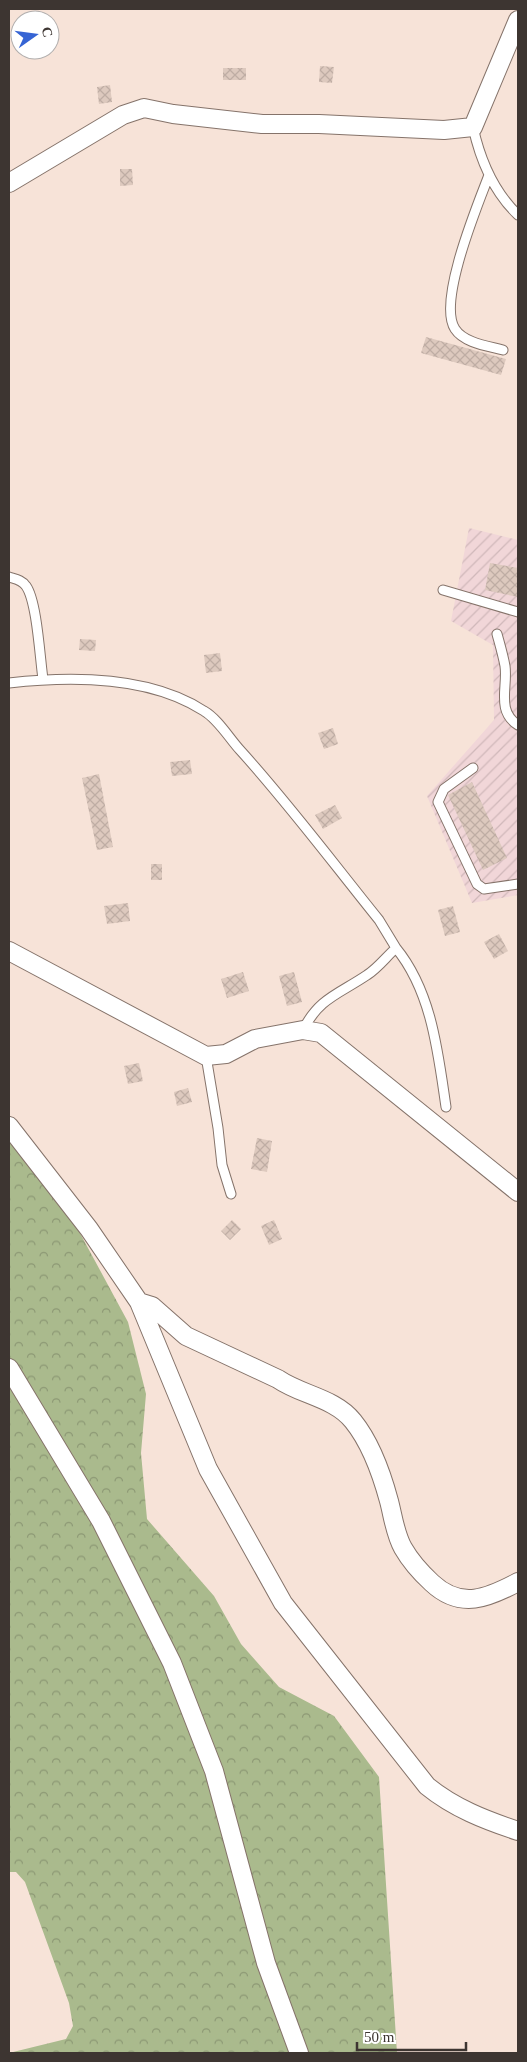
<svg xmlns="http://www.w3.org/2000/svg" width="527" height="2062" viewBox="0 0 527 2062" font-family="Georgia,serif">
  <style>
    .industrial { fill: url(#industrial-furrows) }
    .forest { fill: url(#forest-crowns) }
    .building { fill: url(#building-cross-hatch) }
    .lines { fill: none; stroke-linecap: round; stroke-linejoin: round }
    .service-casing { stroke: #85736a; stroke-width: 11 }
    .minor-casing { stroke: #85736a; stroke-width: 20 }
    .service { stroke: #fff; stroke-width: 9 }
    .minor { stroke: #fff; stroke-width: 18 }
  </style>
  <defs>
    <pattern id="industrial-furrows" width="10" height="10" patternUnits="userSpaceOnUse" patternTransform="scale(1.25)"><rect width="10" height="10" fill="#f1d6d8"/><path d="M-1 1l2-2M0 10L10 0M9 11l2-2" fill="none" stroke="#d0b8ba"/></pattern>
    <pattern id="forest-crowns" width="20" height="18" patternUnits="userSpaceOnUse" patternTransform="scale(1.25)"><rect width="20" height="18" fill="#aaba8d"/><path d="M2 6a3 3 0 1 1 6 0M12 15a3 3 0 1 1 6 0" fill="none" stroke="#8c9874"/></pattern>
    <pattern id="building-cross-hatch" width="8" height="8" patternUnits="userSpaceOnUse" patternTransform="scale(1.25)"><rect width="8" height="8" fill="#ddc9be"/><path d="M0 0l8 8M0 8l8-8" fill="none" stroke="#bfada4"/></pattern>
  </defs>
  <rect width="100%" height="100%" fill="#f7e3d8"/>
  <!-- industrial -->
  <path class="industrial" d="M469 528 518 540V895L472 903 427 796 494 720 493 645 451 621Z"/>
  <!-- forest -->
  <path class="forest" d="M9 1133 68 1211 128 1322 146 1394 141 1453 147 1519 214 1596 241 1644 279 1687 334 1716 379 1777 397 2053H9L66 2039 73 2026 69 2003 25 1882 16 1872H9Z"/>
  <!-- building -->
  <path class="building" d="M320 66 334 67 332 83 319 82Z
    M223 68H246V80H223Z
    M110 85 112 102 99 104 97 87Z
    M120 169H132L133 185 120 186Z
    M426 337 506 359 501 375 421 353Z
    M490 563 518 568V597L485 590Z
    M80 639 96 640 95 651 79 650Z
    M220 653 222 671 206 673 204 655Z
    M333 728 338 744 324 749 318 733Z
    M190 760 192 774 172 776 170 762Z
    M99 774 113 847 97 850 82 778Z
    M472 782 507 858 483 870 448 795Z
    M335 805 342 818 323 829 315 815Z
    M151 864H162V880H151Z
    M128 903 130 921 107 924 104 906Z
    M453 906 460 932 445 936 438 910Z
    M499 934 508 951 494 959 484 942Z
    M243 972 249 991 227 998 221 979Z
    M294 972 302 1002 287 1006 279 976Z
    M139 1063 143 1081 128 1084 124 1066Z
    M188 1088 192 1102 177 1106 174 1092Z
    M257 1138 272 1141 267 1172 251 1169Z
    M232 1220 241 1229 230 1240 221 1231Z
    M274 1220 282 1239 269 1245 261 1226Z"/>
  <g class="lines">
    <!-- service casing -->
    <g class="service-casing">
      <path id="service" d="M473 127C480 159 494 192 518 215
        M489 175C478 204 437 302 455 329 464 343 488 346 503 350
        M9 577C15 579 22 580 26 586 37 601 40 659 43 679
        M443 590 518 612
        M497 634C500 645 503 655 505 666 508 687 496 711 518 725
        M9 683C71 676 150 676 204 711 218 719 229 738 240 750 289 804 333 863 379 920L396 948C386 957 378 968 367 975 339 994 319 998 303 1030
        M473 768 444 789 438 802 477 884 484 889 518 884
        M396 948C432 992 438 1053 446 1107
        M206 1056 218 1128 222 1165 231 1194"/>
    </g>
    <!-- minor casing -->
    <g class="minor-casing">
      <path id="minor" d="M9 183 123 115 144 108 173 114 262 124H319L444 130 473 127 518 20
        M9 951 206 1056 226 1054 255 1039 303 1030 321 1033 518 1192
        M9 1126 89 1229 139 1302 208 1469 283 1603 427 1786C454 1808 485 1820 518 1831
        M139 1302 152 1306 186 1336 278 1379C301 1395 335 1398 353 1421 370 1442 382 1475 389 1501 393 1516 395 1534 403 1548 411 1562 420 1572 432 1583 461 1610 488 1598 518 1582
        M9 1368 101 1521 172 1663 214 1771 266 1963 299 2053"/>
    </g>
    <!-- service -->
    <use href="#service" class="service"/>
    <!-- minor -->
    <use href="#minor" class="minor"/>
  </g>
  <!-- border -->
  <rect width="527" height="2062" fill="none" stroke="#3d3531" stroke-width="20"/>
  <!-- north arrow -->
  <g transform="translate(35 35) rotate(76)"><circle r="24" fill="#ffffff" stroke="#b1aead"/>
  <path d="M0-4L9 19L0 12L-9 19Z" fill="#3664d4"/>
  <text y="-8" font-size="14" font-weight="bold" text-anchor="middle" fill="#3d3531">С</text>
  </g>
  <!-- scale -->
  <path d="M357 2042v8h109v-8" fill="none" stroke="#3d3531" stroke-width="2.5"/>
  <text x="364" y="2042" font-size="15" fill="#3d3531" stroke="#ffffff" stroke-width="4" paint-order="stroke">50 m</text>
</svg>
